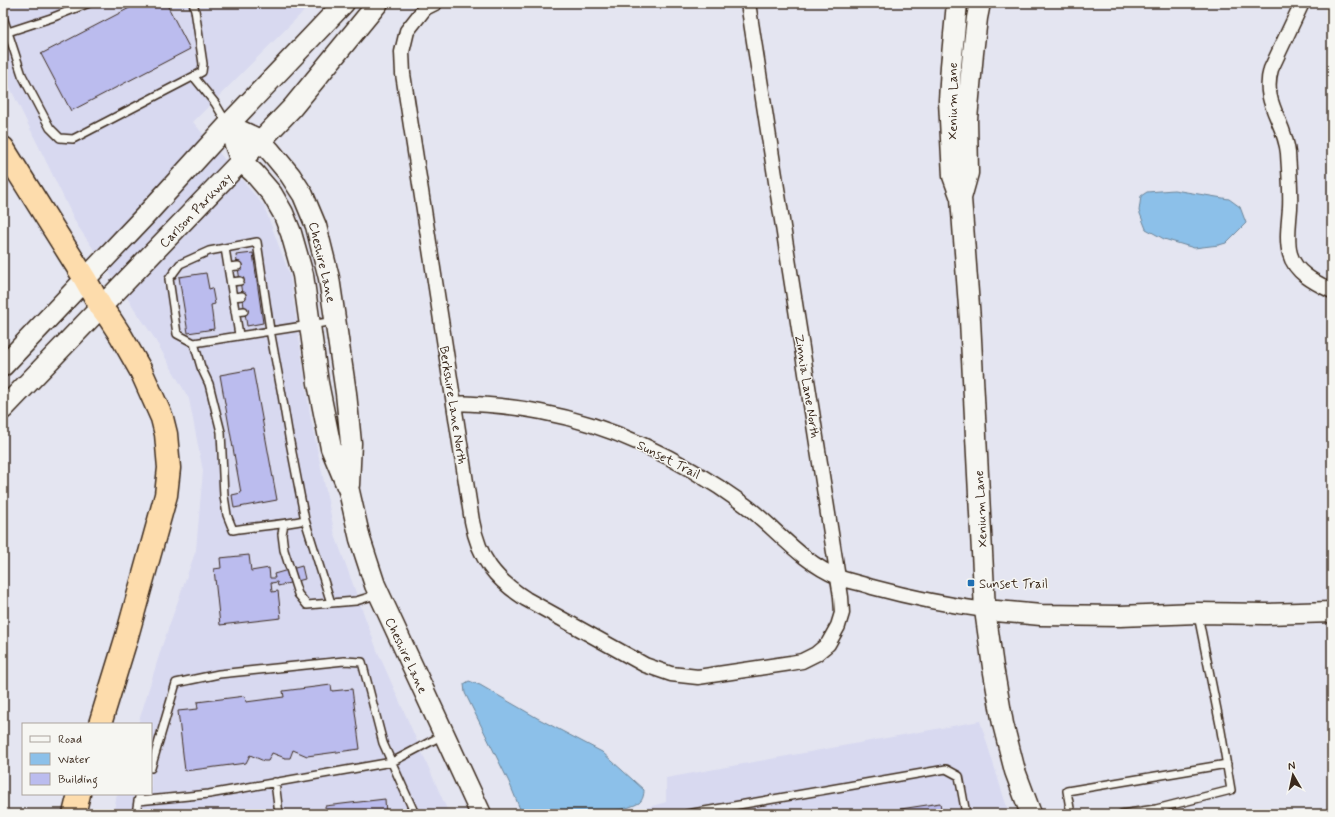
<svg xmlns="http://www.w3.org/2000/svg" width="1335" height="817" viewBox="0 0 1335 817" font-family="Mynerve,sans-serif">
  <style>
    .built { fill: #d8d9f0 }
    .water { fill: #8cc0e9; stroke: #6c8498 }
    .building { fill: #bbbcee; stroke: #3b2a1e }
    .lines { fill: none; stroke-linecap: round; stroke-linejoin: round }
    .lane-casing { stroke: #3b2a1e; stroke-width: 10 }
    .street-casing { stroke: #3b2a1e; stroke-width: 17 }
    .secondary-casing { stroke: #3b2a1e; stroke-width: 23 }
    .highway-casing { stroke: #3b2a1e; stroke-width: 25 }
    .lane { stroke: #f6f6f2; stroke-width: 7 }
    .street { stroke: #f6f6f2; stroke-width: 14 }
    .secondary { stroke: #f6f6f2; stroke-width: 20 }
    .highway { stroke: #fddcac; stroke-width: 22 }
    .poi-dot { fill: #1f6fb2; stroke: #f6f6f2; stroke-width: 1.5 }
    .labels { text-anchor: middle; stroke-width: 3; stroke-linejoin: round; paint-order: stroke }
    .street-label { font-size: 13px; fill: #3b2a1e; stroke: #f6f6f2 }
    .poi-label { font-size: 13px; fill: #3b2a1e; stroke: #f6f6f2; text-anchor: start }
  </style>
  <rect width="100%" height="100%" fill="#e4e5f1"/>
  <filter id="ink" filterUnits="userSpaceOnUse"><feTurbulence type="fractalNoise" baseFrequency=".025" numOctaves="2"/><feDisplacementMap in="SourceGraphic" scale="8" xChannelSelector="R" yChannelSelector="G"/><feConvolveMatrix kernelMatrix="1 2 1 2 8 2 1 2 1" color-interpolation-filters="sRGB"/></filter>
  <g filter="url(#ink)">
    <!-- built -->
    <path class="built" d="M3 3H312L193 122 264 206 290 276 310 414 335 535 377 650 449 814H113L117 794H151V724H138L162 646 196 550 203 471 189 399 153 336 77 225 3 73Z
      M980 721 1009 814H625L666 802V778Z"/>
    <!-- water -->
    <path class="water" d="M1174 190 1229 199 1240 207 1246 223 1226 243 1219 245 1194 248 1164 239 1146 229 1139 211 1141 196 1147 192Z
      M469 681 480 685 539 719 602 752 644 790C644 794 643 800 639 803 614 817 555 814 525 814L520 809 509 782 465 693 464 684Z"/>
    <!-- building -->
    <path class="building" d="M139 3H166L190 49 71 111 41 54Z
      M253 253 263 323 247 326 236 255Z
      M206 273 209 289 212 288 215 304 211 305 214 329 188 333 179 277Z
      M253 369 277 500 234 508 232 495 241 493 220 375Z
      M249 555 251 571 269 568 270 578H275L274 574 302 566 305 579 278 586 277 582 271 583 272 592 278 591 281 618 220 625 214 569 221 568 220 558Z
      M331 685 332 691 352 689 360 749 307 756 293 750 290 758H285L272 753 268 761H264L250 755 246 763 185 771 178 711 198 709 197 702 245 696 246 702 284 697 283 691Z
      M385 799 386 814H326L325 806Z
      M940 803 942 814H868Z"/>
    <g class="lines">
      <!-- lane casing -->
      <g class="lane-casing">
        <path id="lane" d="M3 4 5 3
          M3 17 22 75 50 128 60 138 73 139 202 72 203 64 195 10 193 3
          M8 32 51 18 89 3
          M194 77 215 103 227 123
          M225 248 239 335
          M228 267 238 266
          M231 282 240 281
          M233 297 242 296
          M235 312 244 311
          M194 343 201 367 209 384 221 432 224 496 227 515 233 530C257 526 281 525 305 520L289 437 282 395 270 330 257 242 209 251 180 264 169 279 177 334 194 343 335 321
          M305 520 331 603
          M284 524 282 534 284 550 298 594 307 605 356 601 379 594
          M151 768 176 683 219 674 344 661 362 662 383 743 415 814
          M275 782 279 814
          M138 801 209 794 392 762 443 735
          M136 814 138 801 140 794
          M687 814 946 769 959 776 966 814
          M1071 814 1067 791 1227 764
          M1121 814 1156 809
          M1156 814V809L1231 790 1220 725 1198 615"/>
      </g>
      <!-- street casing -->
      <g class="street-casing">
        <path id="street" d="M435 3 425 8 407 31 402 52 403 74 472 521C479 559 495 579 526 599L645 665 671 674 698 677 791 663 802 661 816 654 828 644 838 626 842 613 841 597 748 3
          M1302 3 1271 69C1261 103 1285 121 1288 153 1289 171 1291 191 1290 208 1289 223 1286 240 1290 254 1295 273 1316 283 1332 291
          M454 403C483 404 512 406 541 412 616 426 684 461 745 505 776 528 801 562 838 577 848 581 861 583 872 587 909 597 947 605 985 610"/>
      </g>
      <!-- secondary casing -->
      <g class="secondary-casing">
        <path id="secondary" d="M957 3 951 66 949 101 953 176 961 198 970 320 985 610 993 667 1003 724 1015 771 1031 814
          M228 125 241 161 254 173 272 194 283 213 291 233 303 275 318 383 331 448 349 491 360 539 375 585 481 814
          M228 125 260 140 271 152 290 175 303 195 316 226 329 278 346 393 351 443 349 485
          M961 198 968 173 967 119 973 53 977 18 980 3
          M3 366 145 216 228 125 344 3
          M3 409 292 108 378 3
          M985 610 1041 615 1120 616 1197 613 1266 614 1332 612"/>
      </g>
      <!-- highway casing -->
      <g class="highway-casing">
        <path id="highway" d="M3 148 85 279 101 307 110 319 121 336 141 371 162 418 166 434 169 468 166 495 127 636 100 724
          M74 814 79 794"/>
      </g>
      <!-- lane -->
      <use href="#lane" class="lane"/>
      <!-- street -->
      <use href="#street" class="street"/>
      <!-- secondary -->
      <use href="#secondary" class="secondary"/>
      <!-- highway -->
      <use href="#highway" class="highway"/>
    </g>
  </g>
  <!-- markers -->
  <rect class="poi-dot" x="967" y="579" width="8" height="8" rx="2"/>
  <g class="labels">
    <!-- street labels -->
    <g class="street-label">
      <text transform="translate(952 101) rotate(-90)" y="5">Xenium Lane</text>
      <text transform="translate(195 210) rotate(-46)" y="5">Carlson Parkway</text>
      <text transform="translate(323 262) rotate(77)" y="5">Cheshire Lane</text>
      <text transform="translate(808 386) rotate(81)" y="5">Zinnia Lane North</text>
      <text transform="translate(454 405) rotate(81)" y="5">Berkshire Lane North</text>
      <text transform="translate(669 459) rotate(27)" y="5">Sunset Trail</text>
      <text transform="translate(980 509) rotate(-93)" y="5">Xenium Lane</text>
      <text transform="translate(407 655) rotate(65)" y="5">Cheshire Lane</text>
    </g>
    <!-- poi labels -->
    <g class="poi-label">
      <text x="979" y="588">Sunset Trail</text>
    </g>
  </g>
  <!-- margin -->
  <rect width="1335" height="817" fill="none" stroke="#f6f6f2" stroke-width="16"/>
  <rect x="8" y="8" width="1319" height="801" fill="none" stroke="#3b2a1e" stroke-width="1.5" filter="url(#ink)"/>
  <!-- legend -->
  <rect x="22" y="723" width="130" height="72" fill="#f6f6f2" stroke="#aba49d"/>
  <rect x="30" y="736" width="20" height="6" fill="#f6f6f2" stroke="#aba49d"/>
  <text x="58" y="743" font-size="12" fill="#3b2a1e">Road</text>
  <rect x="30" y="753" width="20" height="12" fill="#8cc0e9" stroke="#aba49d"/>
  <text x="58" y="763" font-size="12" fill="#3b2a1e">Water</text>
  <rect x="30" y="773" width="20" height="12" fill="#bbbcee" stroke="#aba49d"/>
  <text x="58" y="783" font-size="12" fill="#3b2a1e">Building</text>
  <!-- north arrow -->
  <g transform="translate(1293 775) rotate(351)" stroke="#f6f6f2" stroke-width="3" paint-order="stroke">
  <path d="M0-3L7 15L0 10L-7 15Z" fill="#3b2a1e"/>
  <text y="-6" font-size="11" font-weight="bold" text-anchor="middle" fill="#3b2a1e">N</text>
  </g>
</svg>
